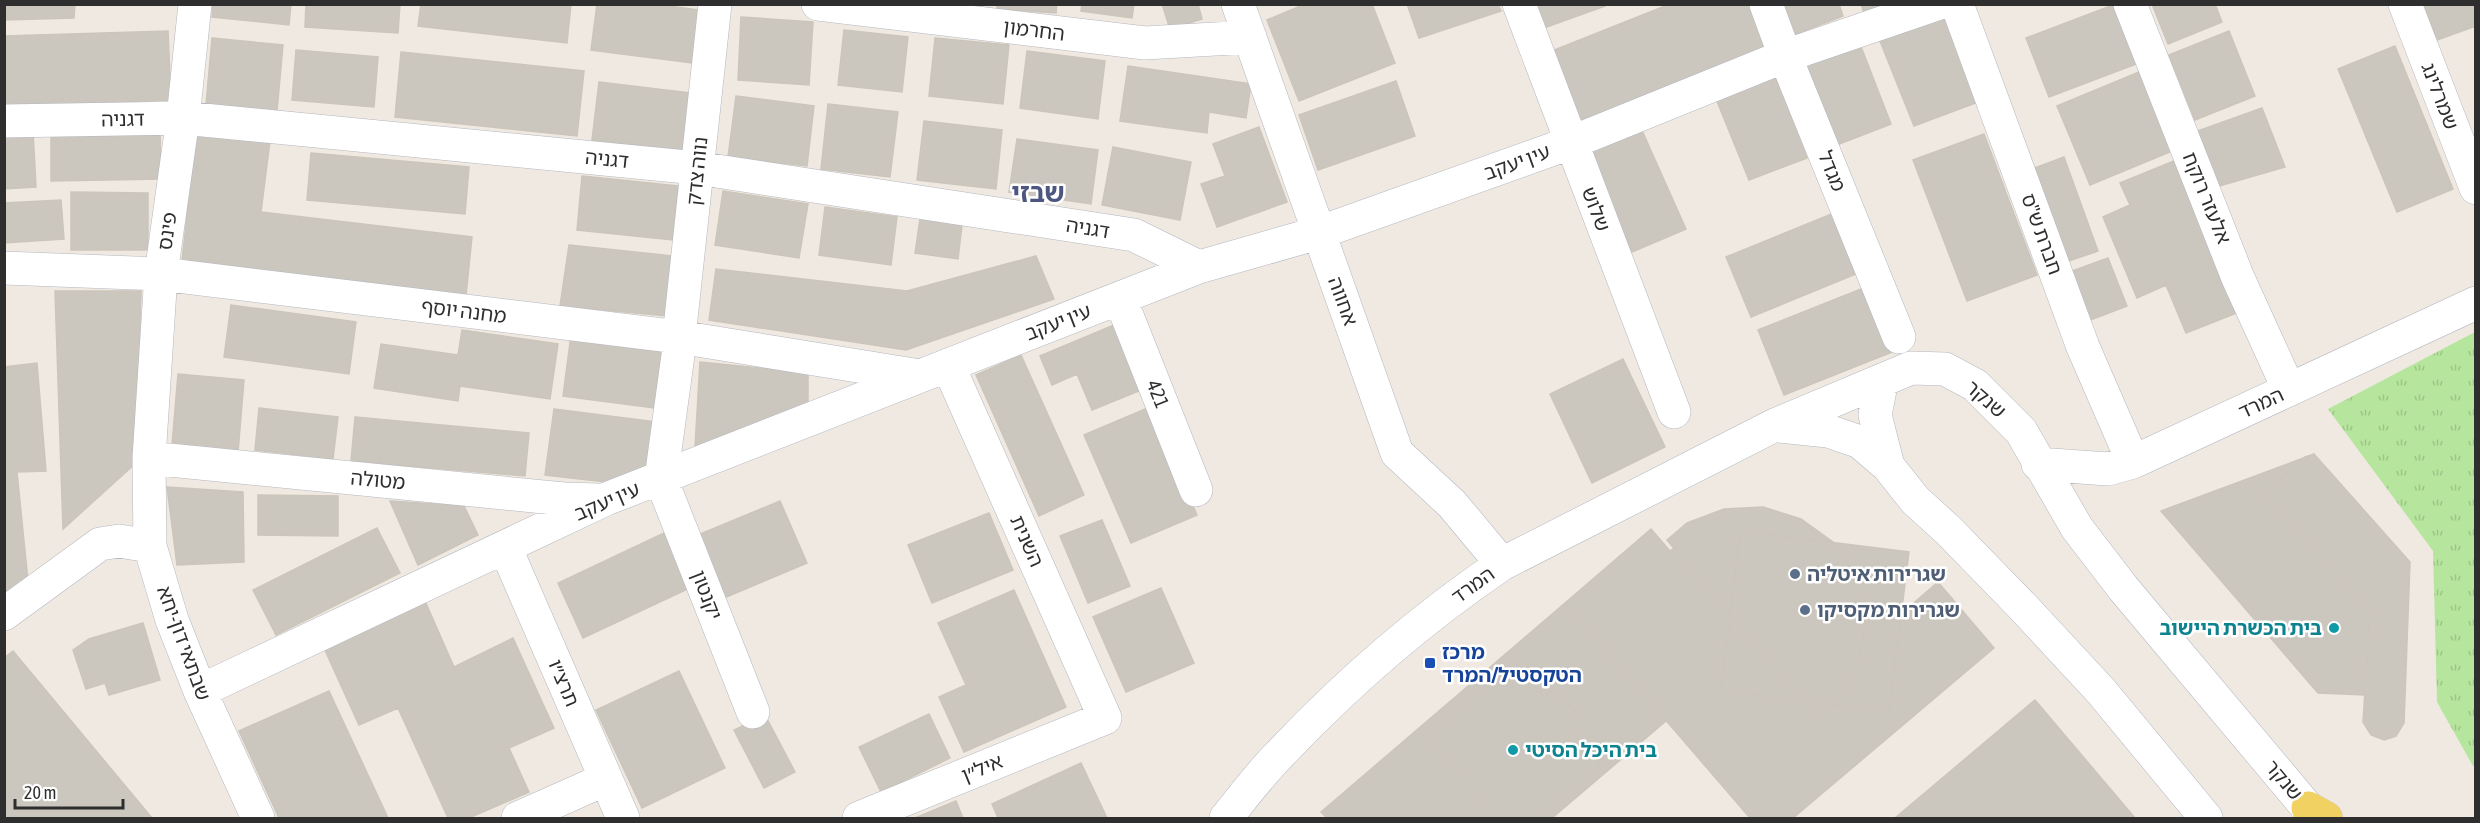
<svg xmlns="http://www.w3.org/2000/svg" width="2480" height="823" viewBox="0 0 2480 823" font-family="'Asap Condensed','Noto Sans Hebrew',sans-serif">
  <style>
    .park { fill: url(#park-tufts) }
    .building { fill: #cbc7bf; stroke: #cbc5ba; stroke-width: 1.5 }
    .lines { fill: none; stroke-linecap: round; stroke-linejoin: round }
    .minor-casing { stroke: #b4b7c1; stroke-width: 34 }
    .major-casing { stroke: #c9c9c9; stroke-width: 34 }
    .minor { stroke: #fff; stroke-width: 33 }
    .major { stroke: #f2d163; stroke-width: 33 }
    .service-dot { fill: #5c6f8a; stroke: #fff; stroke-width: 2 }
    .culture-dot { fill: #0f9aa8; stroke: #fff; stroke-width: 2 }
    .transit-dot { fill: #1a4fb4; stroke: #fff; stroke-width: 2 }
    .labels { text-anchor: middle; stroke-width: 5; stroke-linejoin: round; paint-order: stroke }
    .street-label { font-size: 20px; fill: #2e2e2e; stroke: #fff }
    .service-label { font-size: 20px; font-weight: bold; fill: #4e5e75; stroke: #fff; text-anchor: start }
    .culture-label { font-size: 20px; font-weight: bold; fill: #0d838f; stroke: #fff; text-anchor: end }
    .transit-label { font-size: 20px; font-weight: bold; fill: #164399; stroke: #fff; text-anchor: start }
    .district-label { font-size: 26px; font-weight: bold; fill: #4d5680; stroke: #fff }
  </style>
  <defs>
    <pattern id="park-tufts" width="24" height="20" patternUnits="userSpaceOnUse" patternTransform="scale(1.5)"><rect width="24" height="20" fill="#b6e59e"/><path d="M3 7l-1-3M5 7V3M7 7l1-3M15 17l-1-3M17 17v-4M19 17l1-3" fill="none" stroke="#9dc588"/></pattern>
  </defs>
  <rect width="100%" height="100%" fill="#efe9e1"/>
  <!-- park -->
  <path class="park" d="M2475 332 2476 764 2473 766 2437 702 2433 551 2328 409Z"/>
  <!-- building -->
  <path class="building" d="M4 4H75L74 18 4 20Z
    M213 4H291L289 25 212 17Z
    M306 4H400L398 33 305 27Z
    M421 4H571L567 43 418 26Z
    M597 4H654L698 10 692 63 591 50Z
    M997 4H1057L1056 13 997 9Z
    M1082 4H1134L1132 18 1081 11Z
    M1162 4H1198L1202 19 1170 29Z
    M1305 4H1372L1395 63 1299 101 1267 20Z
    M1407 4H1498L1501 11 1419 38Z
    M1532 4H1604L1605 6 1541 29Z
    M1670 4H1750L1768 51 1580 124 1552 51Z
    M1784 4H1839L1843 16 1796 34Z
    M1861 4H1886L1864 13Z
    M2152 4H2215L2222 22 2168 44Z
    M2424 4H2476V26L2437 40Z
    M2113 5 2136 64 2049 97 2026 38Z
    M1945 16 1978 102 1914 126 1880 41Z
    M741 17 813 22 809 85 738 80Z
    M844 30 908 37 902 92 838 85Z
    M168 31 171 100 4 106V36Z
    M2229 31 2255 96 2195 120 2169 55Z
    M212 38 283 45 277 111 206 104Z
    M935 38 1009 45 1003 104 929 96Z
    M1860 44 1891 124 1834 146 1803 65Z
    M2395 46 2453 189 2397 212 2338 69Z
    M296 50 378 57 374 107 292 100Z
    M1027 51 1105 61 1098 119 1020 108Z
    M401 52 584 71 577 136 395 117Z
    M1128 66 1251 84 1246 118 1209 112 1207 133 1120 121Z
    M1773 71 1807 158 1749 180 1714 94Z
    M2139 72 2172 151 2090 185 2057 106Z
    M1396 81 1415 136 1318 170 1299 115Z
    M599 82 690 93 683 150 592 140Z
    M736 96 814 106 807 166 728 157Z
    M828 104 898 112 890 177 821 169Z
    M2262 108 2285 167 2219 186 2195 132Z
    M924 121 1002 130 996 189 917 180Z
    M1640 126 1686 229 1632 252 1587 149Z
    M1259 127 1287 202 1217 227 1201 184 1225 176 1213 144Z
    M160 129 161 179 51 181V130Z
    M33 131 36 187 4 189V133Z
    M196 133 270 141 261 212 472 237 466 295 182 261Z
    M1984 134 2037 275 1967 301 1913 160Z
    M1017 139 1098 150 1091 204 1009 192Z
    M1113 147 1191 162 1180 220 1102 205Z
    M311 153 469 167 465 214 307 200Z
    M2064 157 2098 251 2066 262 2032 169Z
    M2174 161 2239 312 2186 333 2166 285 2137 298 2103 217 2130 205 2120 183Z
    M582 176 678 186 673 240 577 230Z
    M723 191 808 204 799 258 715 245Z
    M71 192 148 193V250H71Z
    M61 200 64 239 4 243V203Z
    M825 207 897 217 891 265 819 255Z
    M1834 213 1858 273 1751 317 1726 257Z
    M920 219 962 225 958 259 915 253Z
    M569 245 672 256 667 316 560 306Z
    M1036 256 1054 299 906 350 709 320 716 269 907 291Z
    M2108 258 2127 306 2085 322 2067 273Z
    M1866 287 1892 352 1784 395 1758 330Z
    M55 291H141L136 463 63 529Z
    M231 305 356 322 349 374 224 357Z
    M1114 325 1141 390 1092 410 1077 374 1052 385 1040 356Z
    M462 330 558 344 550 399 460 386 458 401 374 388 381 344 458 355Z
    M571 335 662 347 654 408 563 396Z
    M1021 355 1084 495 1039 516 976 375Z
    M1623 359 1665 447 1592 483 1550 394Z
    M700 362 808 373V408L695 447Z
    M37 363 46 471 17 472 28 581 4 592V367Z
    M178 374 244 380 238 452 172 445Z
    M1150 407 1197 515 1131 543 1084 435Z
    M259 408 338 417 333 459 255 450Z
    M554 409 656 422 649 471 615 483 545 475Z
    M355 417 529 433 525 476 351 461Z
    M2314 454 2410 562 2404 723 2396 736 2384 740 2371 735 2363 722 2365 695 2318 693 2161 511Z
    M2314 454 2410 562 2404 723 2396 736 2384 740 2371 735 2363 722 2370 612 2264 493 2305 457Z
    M167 487 243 492 244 562 177 565Z
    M258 495 338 496V536L258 535Z
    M390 501 464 506 478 535 418 565Z
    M780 501 807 563 724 598 698 535Z
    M1763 507 1801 519 1833 542 1854 572 1866 611 1861 652 1847 688 1819 717 1667 540 1687 523 1724 509Z
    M989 513 1013 570 932 603 908 545Z
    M1102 520 1130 586 1088 603 1060 536Z
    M377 528 400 573 276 635 253 590Z
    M1651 529 1670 551 1674 548 1731 614 1721 690 1889 712 1901 614 1938 582 1994 648 1793 818H1750L1565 603Z
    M1740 531 1909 552 1889 712 1721 690Z
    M664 533 690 588 583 638 558 583Z
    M1161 588 1194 663 1126 692 1093 617Z
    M1014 590 1066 707 964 752 939 697 966 685 938 623Z
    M425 601 454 667 513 638 554 728 509 748 529 792 469 818H448L398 708 359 725 323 646Z
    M1565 603 1666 721 1552 818H1327L1321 812Z
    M143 623 160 680 109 695 105 683 86 689 73 650 89 639Z
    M13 651 152 818H4V658Z
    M1514 661 1544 697 1555 688 1586 725 1575 735 1601 765 1538 818H1496L1426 736Z
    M679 671 725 768 642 808 596 710Z
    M329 691 388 818H279L239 731Z
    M2035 700 2135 818H1895Z
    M929 714 950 758 881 792 859 747Z
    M765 715 795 772 764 788 734 730Z
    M1081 763 1107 818H998L992 804Z
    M956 801 963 818H915Z"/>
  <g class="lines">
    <!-- minor casing -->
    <g class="minor-casing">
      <path id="minor" d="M195 4 183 118 161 274 149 458 150 546 172 620 200 691 258 818
        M818 4 1145 43 1250 37
        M1238 4 1397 453 1452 504 1502 564
        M1519 4 1674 412
        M1766 4 1785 56 1899 337
        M1957 4 2083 347 2133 462
        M2130 4 2238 278 2289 390
        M2405 4 2476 188
        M4 121 183 118 697 168 1134 235 1199 267
        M4 268 161 274 679 337 920 376
        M1120 298 1196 490
        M679 337 715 4
        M678 355 661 479 753 712
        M1882 380 1875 415 1888 466 1915 500 1948 530 2023 607 2101 691 2206 818
        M1779 426 1828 431 1860 442 1888 466
        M149 458 564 499 598 500
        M2038 464 2108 469 2133 462 2476 303
        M505 547 623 818
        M4 614 100 544 119 541 150 546
        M200 691 606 499 1199 267 1318 233 1570 143 1785 56 1937 4
        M518 818 606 779
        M859 818 1105 718 948 365
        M1226 818C1243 797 1260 774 1279 755 1346 684 1421 619 1502 564L1775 425 1911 368 1945 369 1975 385 2021 431 2077 528 2123 588 2316 818"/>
    </g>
    <!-- major casing -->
    <g class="major-casing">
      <path id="major" d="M2308 808 2326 818"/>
    </g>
    <!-- minor -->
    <use href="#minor" class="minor"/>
    <!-- major -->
    <use href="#major" class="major"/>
  </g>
  <!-- markers -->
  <g class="service-dot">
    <circle cx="1795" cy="574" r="6"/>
    <circle cx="1805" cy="610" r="6"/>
  </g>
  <g class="culture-dot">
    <circle cx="2334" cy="628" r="6"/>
    <circle cx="1513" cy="750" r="6"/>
  </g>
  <rect class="transit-dot" x="1424" y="657" width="12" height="12" rx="3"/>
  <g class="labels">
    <!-- street labels -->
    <g class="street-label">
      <text transform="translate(1034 30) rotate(7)" y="7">החרמון</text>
      <text transform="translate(2440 96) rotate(69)" y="7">שמרלינג</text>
      <text transform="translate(123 119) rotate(-1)" y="7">דגניה</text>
      <text transform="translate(607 159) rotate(6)" y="7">דגניה</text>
      <text transform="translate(1517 162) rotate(-20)" y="7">עין יעקב</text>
      <text transform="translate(697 171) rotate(-84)" y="7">נווה צדק</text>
      <text transform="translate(1832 171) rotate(68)" y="7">מגדל</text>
      <text transform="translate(2207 198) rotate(68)" y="7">אלעזר רוקח</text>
      <text transform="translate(1596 209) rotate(69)" y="7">שלוש</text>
      <text transform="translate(1088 228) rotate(9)" y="7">דגניה</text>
      <text transform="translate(167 231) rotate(-82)" y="7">פינס</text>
      <text transform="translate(2042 234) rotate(70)" y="7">חברת ש"ס</text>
      <text transform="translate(1343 301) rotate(70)" y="7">אחווה</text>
      <text transform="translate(464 311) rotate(7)" y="7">מחנה יוסף</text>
      <text transform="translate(1058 322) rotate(-21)" y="7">עין יעקב</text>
      <text transform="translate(1158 394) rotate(68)" y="7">421</text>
      <text transform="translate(1986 399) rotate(41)" y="7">שנקר</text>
      <text transform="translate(2261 403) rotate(-25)" y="7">המרד</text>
      <text transform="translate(378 480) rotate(5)" y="7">מטולה</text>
      <text transform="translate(607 501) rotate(-23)" y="7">עין יעקב</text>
      <text transform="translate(1027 541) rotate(66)" y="7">השנית</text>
      <text transform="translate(1473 585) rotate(-36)" y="7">המרד</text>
      <text transform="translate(707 595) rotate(69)" y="7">יקנטון</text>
      <text transform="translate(184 643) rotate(70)" y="7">שבתאי דון-יחא</text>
      <text transform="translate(564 683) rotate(67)" y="7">תרצ״ו</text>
      <text transform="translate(982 768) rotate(-22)" y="7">איל״ן</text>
      <text transform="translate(2284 780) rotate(50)" y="7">שנקר</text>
    </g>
    <!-- service labels -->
    <g class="service-label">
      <text x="1807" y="581">שגרירות איטליה</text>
      <text x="1817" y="617">שגרירות מקסיקו</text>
    </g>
    <!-- culture labels -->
    <g class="culture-label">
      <text x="2322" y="635">בית הכשרת היישוב</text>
      <text x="1525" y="757" text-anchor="start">בית היכל הסיטי</text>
    </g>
    <!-- transit labels -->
    <g class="transit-label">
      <text x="1442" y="659">מרכז<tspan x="1442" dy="23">הטקסטיל/המרד</tspan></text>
    </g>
    <!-- district labels -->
    <g class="district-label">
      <text x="1038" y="202">שבזי</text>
    </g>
  </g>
  <!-- border -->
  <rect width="2480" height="823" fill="none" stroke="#2e2e2e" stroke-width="12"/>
  <!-- scale -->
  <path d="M15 799v9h108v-9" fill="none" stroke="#2e2e2e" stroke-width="3"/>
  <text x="24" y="799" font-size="18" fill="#2e2e2e" stroke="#ffffff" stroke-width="4.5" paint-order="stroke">20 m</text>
</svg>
